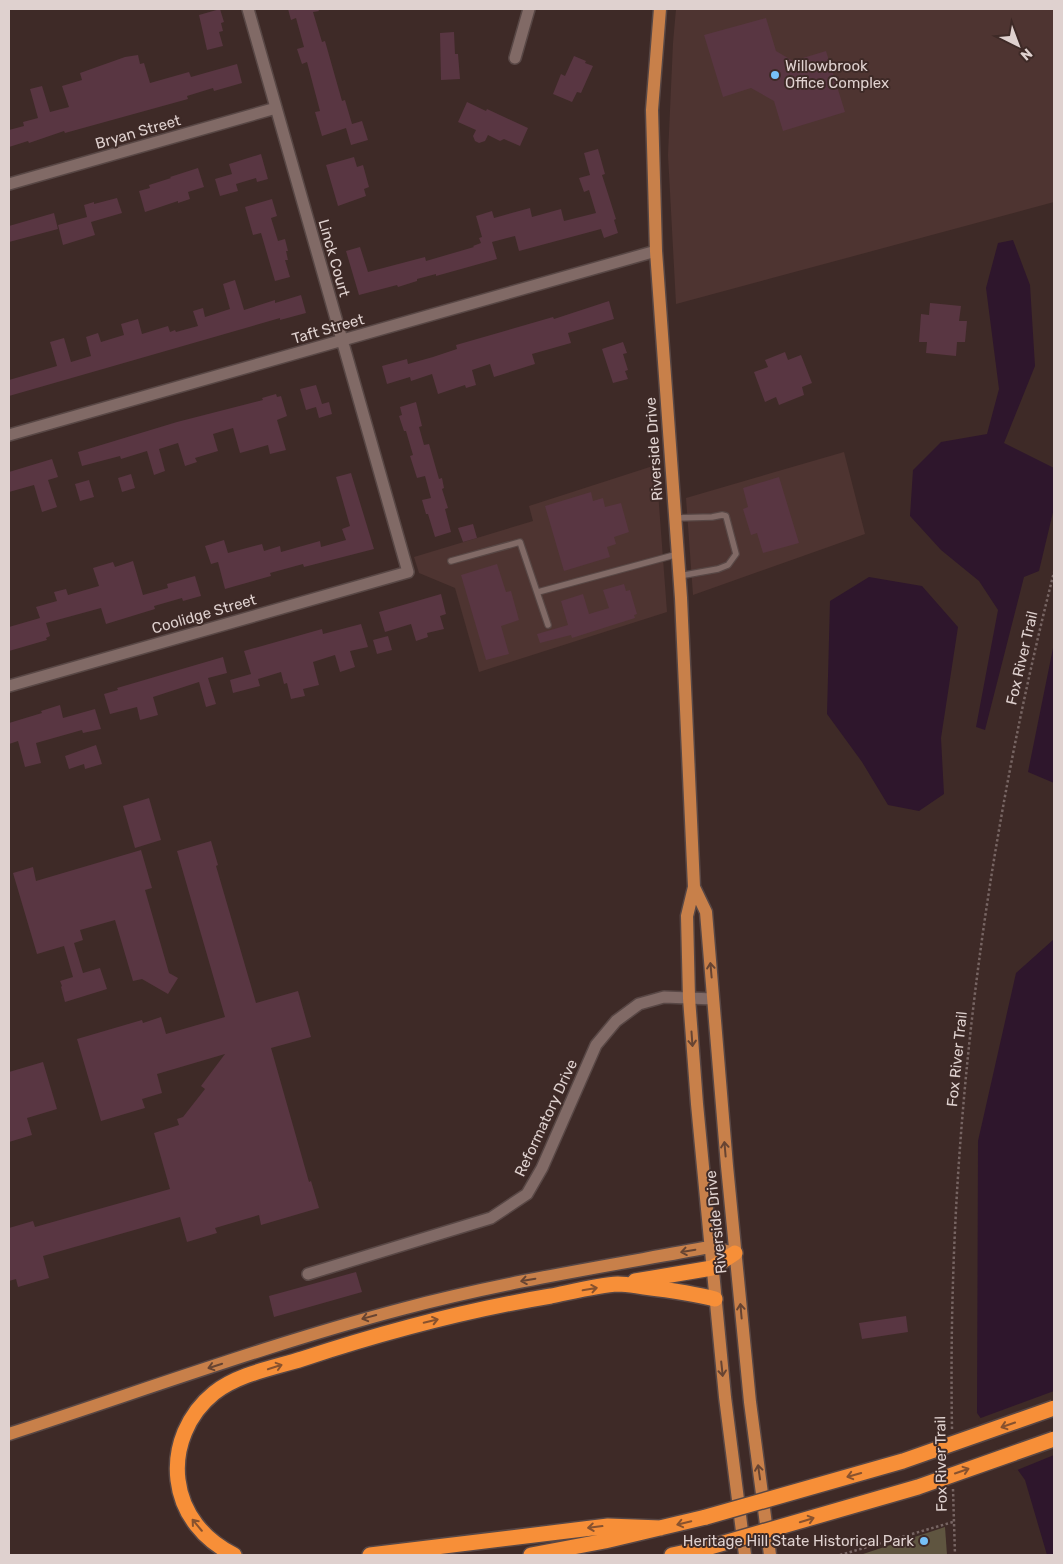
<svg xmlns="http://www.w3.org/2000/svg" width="1063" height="1564" viewBox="0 0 1063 1564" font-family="Rubik,sans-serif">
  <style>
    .built { fill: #4e3431 }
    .green { fill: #5f5540 }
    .water { fill: #2e162c }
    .pier { fill: #3e2a27 }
    .building { fill: #593642 }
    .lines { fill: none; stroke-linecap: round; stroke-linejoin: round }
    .lane-casing { stroke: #584745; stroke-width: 8 }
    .street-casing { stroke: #584745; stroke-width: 14 }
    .primary-casing { stroke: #584745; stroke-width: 15 }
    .highway-casing { stroke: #584745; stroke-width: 18 }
    .path { stroke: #776563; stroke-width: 2.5; stroke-dasharray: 2.5 2.5; stroke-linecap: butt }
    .lane { stroke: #816a66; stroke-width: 5.5 }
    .street { stroke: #816a66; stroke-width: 11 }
    .primary { stroke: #c8804a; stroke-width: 12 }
    .highway { stroke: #f78f38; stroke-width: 15 }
    .highway-bridge-casing { stroke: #584745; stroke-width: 18; stroke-linecap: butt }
    .highway-bridge { stroke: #f78f38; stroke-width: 15 }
    .oneway { stroke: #674432 }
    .oneway2 { stroke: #88522e }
    .poi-dot { fill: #76c0f7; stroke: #3e2a27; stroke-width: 2 }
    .labels { text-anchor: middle; stroke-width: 4; stroke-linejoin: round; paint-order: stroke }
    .poi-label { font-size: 15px; fill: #dfd1cf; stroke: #3e2a27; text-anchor: start }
    .street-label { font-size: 15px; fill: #dfd1cf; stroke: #3e2a27 }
  </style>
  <rect width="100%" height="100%" fill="#3e2a27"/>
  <!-- built -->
  <path class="built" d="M676 9H1054V202L676 304 668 155 673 43Z
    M844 452 865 534 693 595 686 498Z
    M656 465 667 612 479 672 455 588 419 573 414 557 533 521 529 506Z"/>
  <!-- green -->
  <path class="green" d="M945 1527 947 1555H860Z"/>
  <!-- water -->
  <path class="water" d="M1013 240 1030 285 1035 366 1004 443 1054 468V508L1039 571 1024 577 985 730 976 727 998 610 979 581 941 550 910 516 913 470 941 442 987 434 999 389 986 288 998 243Z
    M869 577 922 586 958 627 941 738 944 794 919 811 888 805 862 762 827 714 830 601Z
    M1054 643V783L1028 772Z
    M1054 939V1555H1047L1025 1480 977 1413 978 1141 1016 973Z"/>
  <!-- pier -->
  <path class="pier" d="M1054 1391V1455L1015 1471 978 1419Z"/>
  <!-- building -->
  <path class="building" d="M220 9 224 22 221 23 223 31 219 32 223 46 207 50 199 15Z
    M288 9H318L319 11 313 12 322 42 325 41 342 101 345 100 352 124 362 121 368 140 351 145 346 128 322 136 315 112 320 111 307 62 302 64 297 49 304 47 296 18 291 20Z
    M766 18 776 51 793 61 826 51 845 112 783 131 774 101 751 88 723 97 704 35Z
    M454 32 455 54H458L460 79 441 80 440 33Z
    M138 55 140 64 144 63 150 83 189 72 191 77 237 64 242 83 214 91 213 88 187 96 188 99 65 133 64 131 29 143 28 141 9 147V130L24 126 23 122 38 118 30 89 42 86 50 112 69 107 62 86 82 80 80 73 125 57Z
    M574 56 586 61 585 63 593 66 581 93 577 92 572 102 553 94 561 74 565 76Z
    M467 102 486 111 487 109 528 128 520 146 504 139 500 141 488 135 485 141 479 143 475 141 473 136 476 130 458 122Z
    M598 149 605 174 602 175 616 219 614 220 618 233 604 238 601 229 519 251 515 236 492 242 497 259 436 276V274L417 279V281L398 287 397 285 359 295 346 251 360 247 368 272 425 257 426 261 474 247 473 246 481 243 479 238 482 237 476 216 492 211 494 218 530 208 532 217 561 209 564 221 596 213 589 190 584 192 579 178 590 175 584 153Z
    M261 154 268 179 257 182 256 178 236 184 238 191 220 196 215 179 232 174 229 164Z
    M354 157 357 167 363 165 369 187 364 189 366 196 338 206 326 165Z
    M198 168 204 187 188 192 190 199 178 203V201L145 212 139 191 150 188 149 185 171 178 170 177Z
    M117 198 122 213 91 222 95 235 63 245 58 225 87 217 84 205 94 202V204Z
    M272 199 277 216 271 218 278 241 285 239 288 251H286L288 260H285L290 277 275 281 261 233 253 235 245 207Z
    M54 213 58 229 9 242V226Z
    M235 280 244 310 275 300V303L301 295 306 313 280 320V318L9 396V380L57 366 50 342 64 338 71 362 91 356 86 337 98 333 101 342 124 335 121 324 138 319 142 334 168 326 170 332 175 330 176 332 198 326 193 311 203 308 205 317 230 309 223 284Z
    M609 301 614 319 568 333 571 343 532 354 535 364 494 377 490 364 472 370 476 385 466 388 465 385 438 394 432 374 411 381 410 377 387 384 382 366 407 359 408 364 433 357 457 349 456 345 553 317 554 319Z
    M930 303 961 306 959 321H967L965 342H957L956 356 926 353 927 342H919L921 314 929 315Z
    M623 342 627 353 623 354 628 370 625 371 628 379 613 383 602 349Z
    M785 352 788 360 801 355 812 383 802 387 804 395 779 405 776 397 765 402 754 372 768 367 765 360Z
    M316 385 322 404 329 402 332 414 319 418 316 407 306 410 300 389Z
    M276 394 277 397 281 396 287 416 277 420 286 450 270 454 268 445 240 453 233 428 213 434 218 451 195 458 197 462 185 466 178 443 159 449 165 471 154 475 147 451 121 459 120 456 82 466 78 452 177 422 263 400 262 398Z
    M416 402 422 426 419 427 424 445 429 444 439 479 442 478 444 488 442 489 448 508 445 509 451 532 435 537 428 514H426L422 500 431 498 425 476 417 478 410 456 413 455 406 431H404L399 416 402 415 400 407Z
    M52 459 58 477 48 480 57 507 42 512 34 485 9 492V472Z
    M351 473 374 549 304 567 303 564 270 573 271 576 225 589 218 562 211 564 205 546 224 540 228 553 262 544 264 551 280 546 281 552 320 541 321 547 346 540 342 529 350 526 336 477Z
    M131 474 135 488 122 492 118 478Z
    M779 477 799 543 763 553 757 533 751 535 743 509 748 507 743 488Z
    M89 480 94 497 80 501 75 484Z
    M591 492 593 501 603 498 605 507 621 503 629 532 614 537 616 544 607 547 610 557 564 571 545 506Z
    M473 524 477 538 463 542 458 528Z
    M133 561 143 595 168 588 167 584 195 576 201 596 183 601 182 598 154 606 155 609 106 624 101 608 46 623 50 636 46 638 47 640 9 651V627L40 618 36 607 57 601 54 592 66 589 68 595 99 586 93 568 113 562 115 567Z
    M497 564 506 592 511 591 519 620 501 626 509 654 486 660 461 575Z
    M624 584 626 591 630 590 637 614 634 615 635 618 572 638 571 635 540 643 537 634 568 625 561 601 583 594 589 614 609 608 603 590Z
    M441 594 446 614 440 616 444 629 427 633 428 637 416 641 411 624 385 632 379 612Z
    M361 624 368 647 350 651 355 667 340 672 335 655 313 662 319 685 303 689 305 696 291 699 287 683 284 684 281 672 258 679 260 686 233 693 230 680 251 674 244 651 322 629 323 634Z
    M388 636 392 650 377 654 373 640Z
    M223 657 227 673 208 678 216 704 206 707 199 682 153 697 158 715 140 720 137 707 110 714 104 694 118 690 117 688Z
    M60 705 63 718 95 709 101 729 83 733 82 730 36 743 41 763 25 767 18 741 9 744V723L42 713 41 711Z
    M96 745 102 764 85 769 84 764 69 769 65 756Z
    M149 798 161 840 135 848 123 806Z
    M211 841 218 865 216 866 256 1003 298 991 311 1037 271 1048 309 1182 311 1181 319 1208 261 1225 259 1215 215 1228 217 1233 187 1242 180 1217 43 1256 49 1278 18 1287 16 1279 9 1281V1228L33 1221 35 1227 170 1189 154 1133 179 1125 177 1119 183 1117 205 1089 201 1086 225 1054 157 1074 162 1093 142 1099 145 1108 101 1121 77 1039 142 1020 143 1023 161 1017 166 1034 225 1017 177 851Z
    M141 850 152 888 145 890 169 973 178 978 168 994 142 979 133 981 115 920 80 930 83 940 74 943 83 973 100 968 107 989 65 1002 61 987 62 986 60 981 73 977 64 946 37 954 13 873 33 867 36 881Z
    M43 1062 57 1109 27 1118 32 1135 9 1142V1072Z
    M356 1272 362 1292 274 1317 269 1296Z
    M906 1316 908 1332 862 1339 859 1323Z"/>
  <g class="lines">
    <!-- lane casing -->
    <g class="lane-casing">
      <path id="lane" d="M675 518 712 517 722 515 726 516 736 554 728 565 718 569 679 576
        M451 561 520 542 548 625
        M538 592 678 554"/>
    </g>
    <!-- street casing -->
    <g class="street-casing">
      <path id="street" d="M515 58 529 9
        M9 184 276 108
        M9 435 656 251
        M9 686 408 572 248 9
        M308 1274 491 1218 527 1194 542 1168 596 1045 616 1021 639 1004 664 997 713 999"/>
    </g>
    <!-- primary casing -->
    <g class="primary-casing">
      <path id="primary" d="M660 9 652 110 656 251 681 598 694 887 687 916 689 998 697 1104 725 1397 745 1555
        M694 887 706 912 727 1166 750 1402 770 1555
        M9 1434C139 1392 269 1344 402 1309 503 1282 607 1266 710 1247L735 1253"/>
    </g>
    <!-- highway casing -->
    <g class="highway-casing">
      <path id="highway" d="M635 1281 712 1268 735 1253
        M234 1555C204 1540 182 1514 178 1480 174 1447 188 1414 214 1393 238 1374 273 1368 302 1359 384 1332 466 1310 551 1296 571 1292 599 1285 618 1284 627 1284 636 1286 644 1287 669 1290 692 1293 715 1299
        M370 1555 608 1526 661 1528
        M531 1555 605 1541 706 1517
        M672 1555 710 1547"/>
    </g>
    <!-- path -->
    <path class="path" d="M952 1429C947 1141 983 851 1054 572
      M953 1489 955 1555
      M840 1555 953 1522"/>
    <!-- lane -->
    <use href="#lane" class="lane"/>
    <!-- street -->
    <use href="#street" class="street"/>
    <!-- primary -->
    <use href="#primary" class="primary"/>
    <!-- highway -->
    <use href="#highway" class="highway"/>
    <!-- highway-bridge casing -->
    <g class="highway-bridge-casing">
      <path id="highway-bridge" d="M706 1517 903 1461 1054 1408
        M710 1547 918 1487 1054 1439"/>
    </g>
    <!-- highway-bridge -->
    <use href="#highway-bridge" class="highway-bridge"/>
  </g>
  <!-- one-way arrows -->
  <defs><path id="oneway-shaft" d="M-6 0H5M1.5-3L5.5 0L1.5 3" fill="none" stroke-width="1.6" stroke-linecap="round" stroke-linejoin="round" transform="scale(1.25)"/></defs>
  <g class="oneway">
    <use href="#oneway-shaft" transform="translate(711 970) rotate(-95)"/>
    <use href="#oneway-shaft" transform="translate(692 1039) rotate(86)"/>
    <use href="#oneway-shaft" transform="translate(725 1149) rotate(-95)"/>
    <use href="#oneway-shaft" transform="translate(688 1251) rotate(170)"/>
    <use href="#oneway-shaft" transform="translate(528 1280) rotate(170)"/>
    <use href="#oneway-shaft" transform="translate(741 1311) rotate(-95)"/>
    <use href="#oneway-shaft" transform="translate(369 1317) rotate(165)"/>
    <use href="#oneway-shaft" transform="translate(215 1366) rotate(162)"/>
    <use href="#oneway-shaft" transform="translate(722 1369) rotate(84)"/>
    <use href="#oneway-shaft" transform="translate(759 1472) rotate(-98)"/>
  </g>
  <g class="oneway2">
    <use href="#oneway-shaft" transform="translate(590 1289) rotate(-10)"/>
    <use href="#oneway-shaft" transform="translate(431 1321) rotate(-13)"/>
    <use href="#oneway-shaft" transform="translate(275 1367) rotate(-18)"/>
    <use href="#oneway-shaft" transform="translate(1008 1425) rotate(161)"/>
    <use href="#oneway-shaft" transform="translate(962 1471) rotate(-19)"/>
    <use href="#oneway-shaft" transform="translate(854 1475) rotate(164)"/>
    <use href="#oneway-shaft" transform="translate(807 1520) rotate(-17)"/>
    <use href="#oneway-shaft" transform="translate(684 1523) rotate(166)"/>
    <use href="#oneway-shaft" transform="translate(197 1525) rotate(-130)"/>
    <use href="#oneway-shaft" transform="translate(595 1527) rotate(173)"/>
  </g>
  <!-- markers -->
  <g class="poi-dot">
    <circle cx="775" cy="75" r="5"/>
    <circle cx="924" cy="1541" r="5"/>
  </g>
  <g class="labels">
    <!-- poi labels -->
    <g class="poi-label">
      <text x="785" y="71">Willowbrook<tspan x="785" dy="17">Office Complex</tspan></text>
      <text x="914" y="1546" text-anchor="end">Heritage Hill State Historical Park</text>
    </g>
    <!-- street labels -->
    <g class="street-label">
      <text transform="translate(138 132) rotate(-16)" y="5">Bryan Street</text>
      <text transform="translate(334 258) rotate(74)" y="5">Linck Court</text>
      <text transform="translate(328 329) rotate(-16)" y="5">Taft Street</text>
      <text transform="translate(654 449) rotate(-94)" y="5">Riverside Drive</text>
      <text transform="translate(204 614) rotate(-16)" y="5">Coolidge Street</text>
      <text transform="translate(1022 658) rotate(-77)" y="5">Fox River Trail</text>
      <text transform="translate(957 1059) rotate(-84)" y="5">Fox River Trail</text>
      <text transform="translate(546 1118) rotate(-65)" y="5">Reformatory Drive</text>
      <text transform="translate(716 1222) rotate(-96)" y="5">Riverside Drive</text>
      <text transform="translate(941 1464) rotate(-91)" y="5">Fox River Trail</text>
    </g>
  </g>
  <!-- border -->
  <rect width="1063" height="1564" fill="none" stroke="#dfd1cf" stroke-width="20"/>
  <!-- north arrow -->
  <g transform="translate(1018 45) rotate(138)" stroke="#3e2a27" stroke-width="4" paint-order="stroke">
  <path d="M0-4L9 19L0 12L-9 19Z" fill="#dfd1cf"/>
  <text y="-8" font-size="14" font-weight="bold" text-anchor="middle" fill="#dfd1cf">N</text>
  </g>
</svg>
